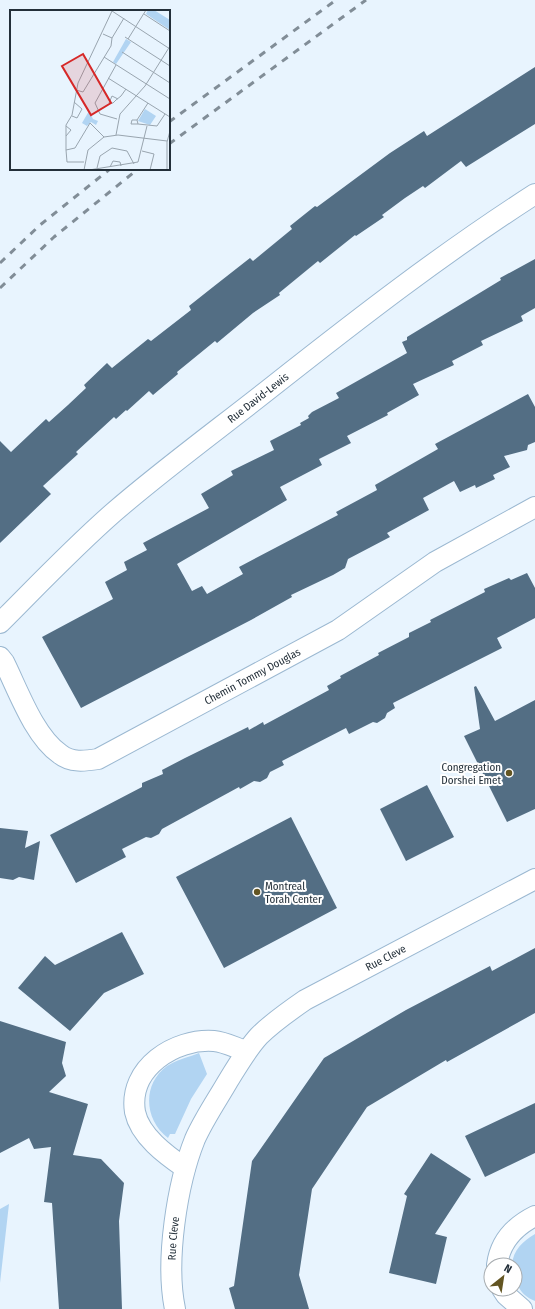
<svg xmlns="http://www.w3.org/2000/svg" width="535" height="1309" viewBox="0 0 535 1309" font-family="'Fira Sans Condensed',sans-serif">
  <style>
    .green { fill: #b1d4f2 }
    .building { fill: #536e84 }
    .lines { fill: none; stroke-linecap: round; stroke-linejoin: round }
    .minor-casing { stroke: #9bb8d1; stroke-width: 22 }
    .minor { stroke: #fff; stroke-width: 20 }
    .rail { stroke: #818d97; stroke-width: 3; stroke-dasharray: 7 7; stroke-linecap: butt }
    .poi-dot { fill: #635522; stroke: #fff; stroke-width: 1.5 }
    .labels { text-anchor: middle; stroke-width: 4; stroke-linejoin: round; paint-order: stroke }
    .street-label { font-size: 11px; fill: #232f39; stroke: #fff }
    .poi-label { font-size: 11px; fill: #232f39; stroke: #fff; text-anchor: end }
    .inset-road { fill: none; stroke: #99a5af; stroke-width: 1 }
    .view { fill: #d62828; fill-opacity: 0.15; stroke: #d62828; stroke-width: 2 }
    .inset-edge { fill: none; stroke: #232f39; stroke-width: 2 }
  </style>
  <rect width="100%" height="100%" fill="#e8f4fe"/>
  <!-- green -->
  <path class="green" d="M199 1053 207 1074 191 1099 175 1134H170L168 1138C144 1120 142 1084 167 1066 176 1060 189 1057 199 1053Z
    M9 1204 0 1283V1209Z
    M535 1234V1301C518 1294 515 1282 515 1265H512C513 1250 523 1241 535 1234Z"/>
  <!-- building -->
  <path class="building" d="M535 67V124L466 167 461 161 425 188 423 186 405 198 382 215 384 217 356 236 355 235 320 263 318 261 279 293 280 295 253 313 217 343 215 341 177 372 178 374 153 395 149 391 127 411 126 410 116 419 114 417 76 452 78 454 43 486 51 494 0 543V441L11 452 46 419 49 422 68 405 86 388 84 385 107 363 112 368 148 339 151 341 191 310 189 306 213 287 250 258 253 261 292 229 290 226 315 206 317 207 390 153 424 131 427 136Z
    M535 259V308L521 316 523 321 481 341 483 345 452 361 454 365 413 384 419 395 387 413 388 415 347 436 351 443 319 459 322 465 280 487 287 500 177 564 192 591 202 586 207 594 243 574 239 567 338 515 336 512 377 490 375 485 438 449 435 444 528 394 535 407V442L528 445 527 450 504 456 510 467 493 475 495 479 476 488 475 485 460 492 454 481 423 498 429 510 387 533 390 537 348 559 345 568 333 575 291 595 292 597 251 620 81 708 42 637 113 599 105 582 127 570 124 562 147 550 143 543 209 508 201 494 233 475 231 471 274 450 270 441 301 425 300 423 309 418 308 416 312 412 339 398 336 393 407 353 402 342 407 340V337L501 280 500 278Z
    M527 573 535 588V618L497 638 502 648 393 703 395 708 387 713 385 718 377 723 373 722 349 734 346 728 282 761 284 765 270 772 267 778 260 782 254 781 240 789 239 787 162 829 159 834 151 838 146 837 122 849 126 857 76 883 50 835 142 787V783L163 774 162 770 185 758 248 727 249 730 263 722 264 725 329 690 327 686 341 678 340 676 379 655 378 653 409 637V633L431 622 430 620 485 592 484 589 509 578 511 580Z
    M476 686 495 721 535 700V809L507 822 464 736 480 729 474 687Z
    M427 785 454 837 406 861 380 809Z
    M291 817 337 908 224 968 176 877Z
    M0 828 28 831 25 848 40 841 34 880 19 877 13 880 0 878Z
    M122 932 144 974 104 993 70 1031 18 988 45 956 55 965Z
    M535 948V1013L447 1062 446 1060 367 1107 312 1189 299 1275 309 1309H235L229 1288 234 1286 252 1161 324 1058 406 1010 490 966 492 971Z
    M0 1021 66 1042 62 1063 66 1076 49 1092 88 1104 73 1155 101 1159 124 1183 119 1221 122 1309H59L52 1203 44 1202 51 1147 34 1149 29 1138 0 1153Z
    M535 1103V1153L485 1177 465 1136Z
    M431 1153 471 1179 435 1234 447 1237 436 1284 389 1273 407 1196 404 1194Z"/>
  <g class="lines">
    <!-- minor casing -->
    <g class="minor-casing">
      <g id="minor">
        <path id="s1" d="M0 623C37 586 74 547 114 512 165 468 220 428 273 386 358 319 443 253 535 194"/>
        <path id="s2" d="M0 657 4 662C18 690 34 736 60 754 71 763 85 761 98 759L338 630 435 562 535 507"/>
        <path d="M185 1168C166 1155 140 1136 135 1112 128 1068 175 1038 214 1041 225 1042 236 1048 246 1051"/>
        <path d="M497 1265C500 1242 515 1226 535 1216"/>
        <path d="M502 1289 506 1295 522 1309"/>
        <path id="s3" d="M175 1309C165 1261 177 1184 195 1139 204 1119 217 1100 228 1081 238 1065 247 1049 259 1036 273 1022 289 1011 305 1000L535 879"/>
      </g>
    </g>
    <!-- minor -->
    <use href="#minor" class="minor"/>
    <!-- rail -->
    <path class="rail" d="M169 122 336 0
      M169 144 366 0
      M0 263 40 225 110 169
      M0 288 54 237 138 169"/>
  </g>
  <!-- markers -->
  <g class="poi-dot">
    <circle cx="509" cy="773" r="4"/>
    <circle cx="257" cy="892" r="4"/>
  </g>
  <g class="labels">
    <!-- street labels -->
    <g class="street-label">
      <text dy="4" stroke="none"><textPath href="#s1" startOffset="343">Rue David-Lewis</textPath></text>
      <text dy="4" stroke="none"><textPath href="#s2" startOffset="330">Chemin Tommy Douglas</textPath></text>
      <text dy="4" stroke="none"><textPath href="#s3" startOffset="444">Rue Cleve</textPath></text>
      <text dy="4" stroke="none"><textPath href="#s3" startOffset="71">Rue Cleve</textPath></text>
    </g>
    <!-- poi labels -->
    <g class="poi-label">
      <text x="501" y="771">Congregation<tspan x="501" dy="13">Dorshei Emet</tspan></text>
      <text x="265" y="890" text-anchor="start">Montreal<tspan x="265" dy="13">Torah Center</tspan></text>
    </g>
  </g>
  <!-- overview -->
  <g transform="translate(10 10)">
    <rect width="160" height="160" fill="#e8f4fe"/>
    <path d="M138 0H144L160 10V20L136 4ZM116 29 121 32 106 54 103 52ZM135 99 146 106 140 115 128 111ZM79 101 83 109 88 111 86 115 81 112 77 116 72 113Z" fill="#b1d4f2"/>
    <path class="inset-road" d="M102 1 160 39M134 4 160 21M115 27 160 56M102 28 114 8M118 29 136 0M112 42 160 73M94 47 160 89M106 55 85 93 90 104 107 109M98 68 160 107M66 80 73 82 101 36 102 28 93 24M108 89 102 86 99 93H103L106 90 111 86 116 79M138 93 127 110 128 114 147 116 155 104M62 106 67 108 72 99 64 92M127 110H122L121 114H128M56 116 61 120 56 126M106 125 110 104 135 76 160 36M56 140V115L62 105 68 73 102 1M132 141 144 144 140 160M74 152H57L56 140 65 138 80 113 94 127M100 157 103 151 110 152 111 156M87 158 90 146 102 138 117 141 124 154M74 160 78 140 94 127 108 125 157 131M79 160 128 152 137 116M157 160V132L160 121"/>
    <path class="view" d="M73 44 101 93 81 105 52 56Z"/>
    <rect width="160" height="160" class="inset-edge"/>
  </g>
  <!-- north arrow -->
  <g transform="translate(503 1277) rotate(30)"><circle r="19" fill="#ffffff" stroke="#a7acb0"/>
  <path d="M0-3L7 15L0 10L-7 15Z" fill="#635522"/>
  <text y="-6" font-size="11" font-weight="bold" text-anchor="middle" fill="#232f39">N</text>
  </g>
</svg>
